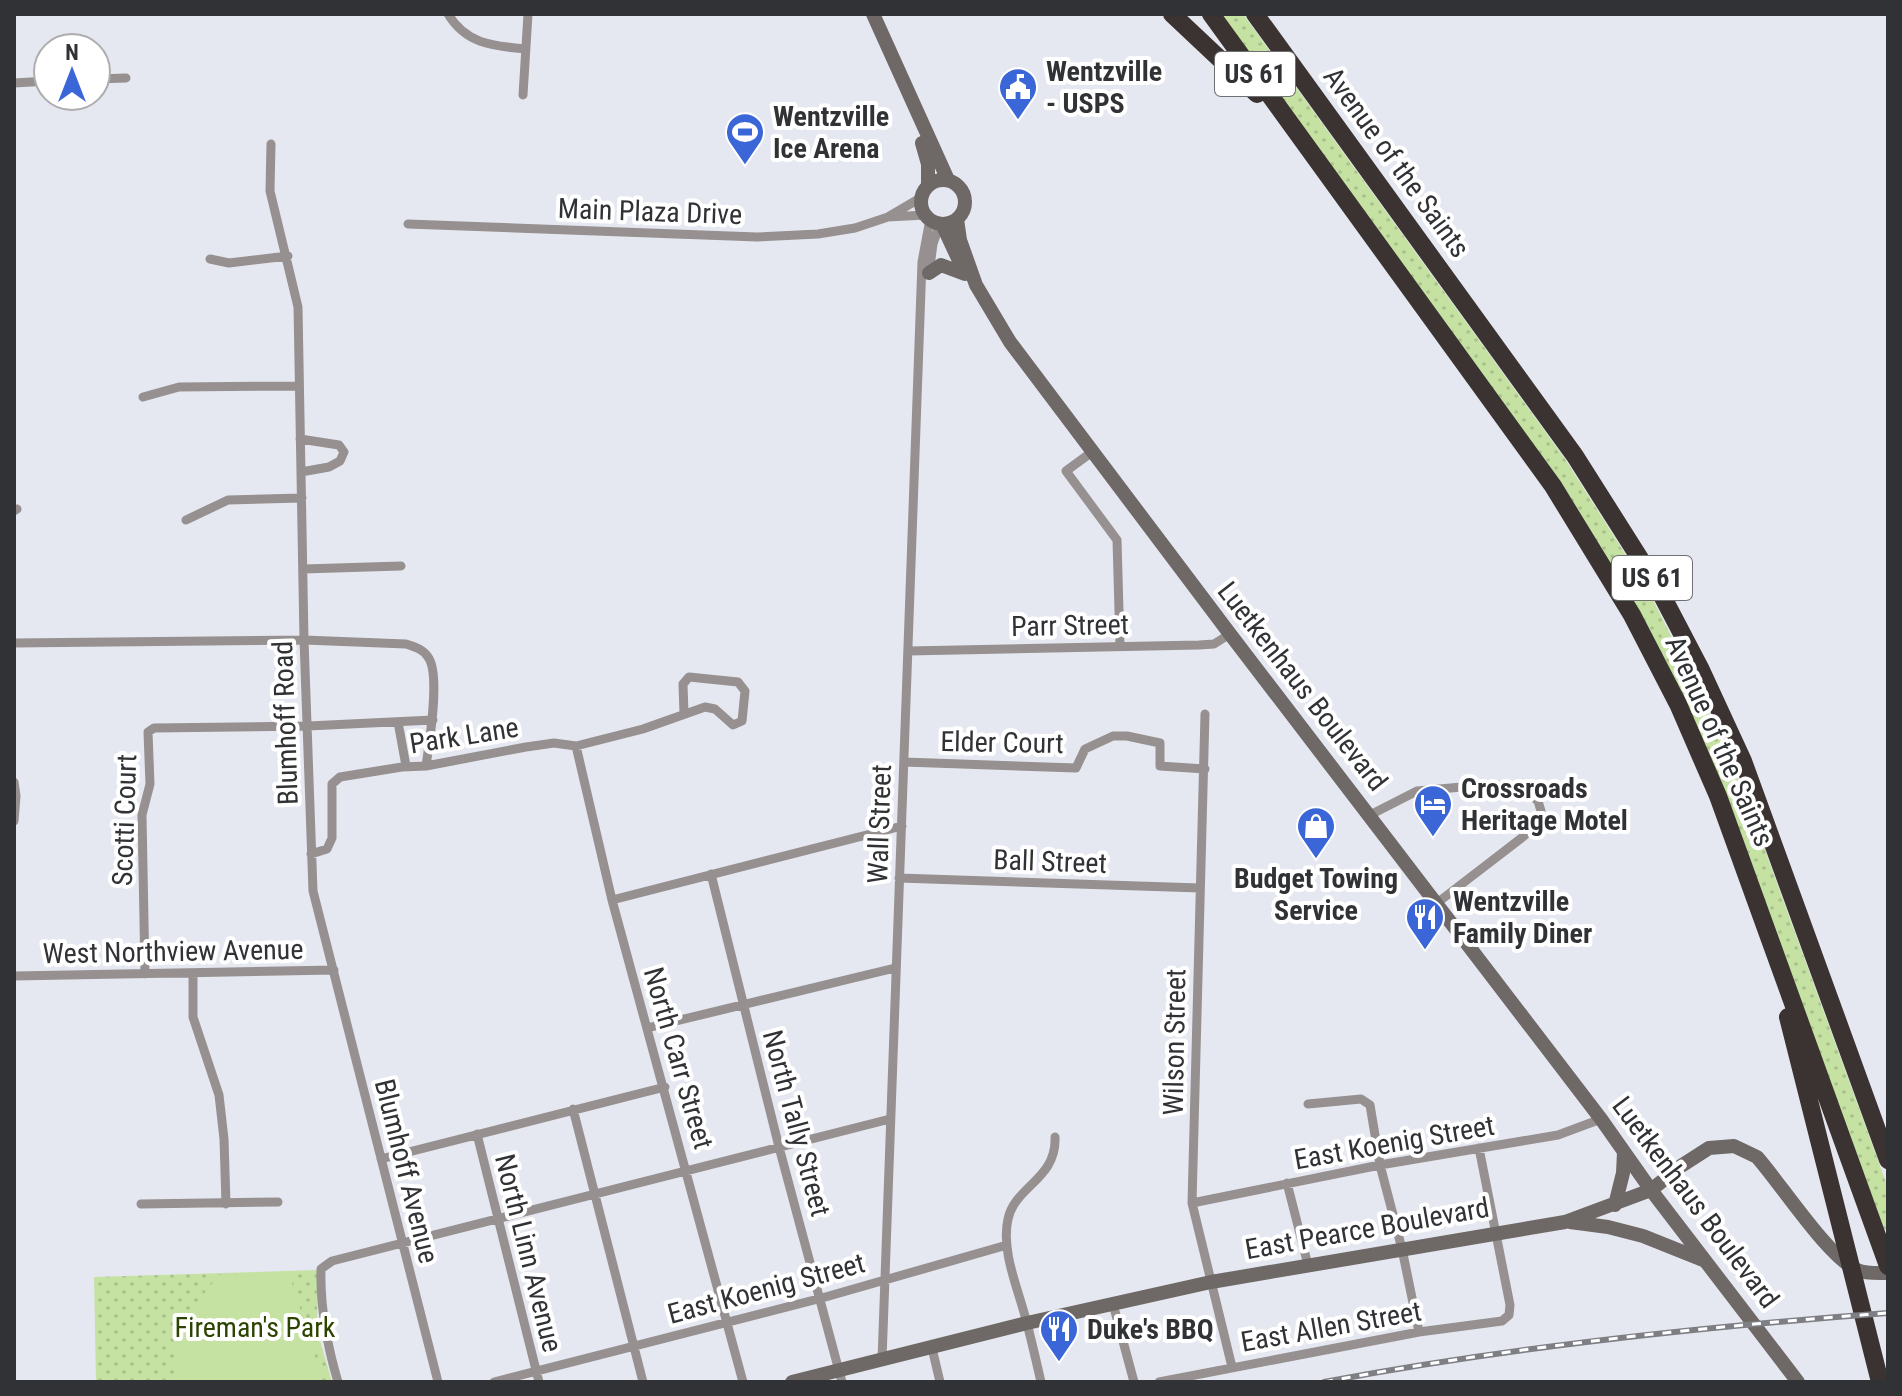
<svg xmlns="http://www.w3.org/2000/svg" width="1902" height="1396" viewBox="0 0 1902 1396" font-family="'Roboto Condensed',sans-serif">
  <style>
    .grass { fill: url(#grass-dots) }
    .garden { fill: #c5e2a3 }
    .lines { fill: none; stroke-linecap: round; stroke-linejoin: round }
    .street { stroke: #969190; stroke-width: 9 }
    .secondary { stroke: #6e6866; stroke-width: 14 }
    .highway { stroke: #3b3331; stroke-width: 18 }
    .rail-casing { stroke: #7e7f85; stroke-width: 6 }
    .rail { stroke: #fff; stroke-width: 3; stroke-dasharray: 9; stroke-linecap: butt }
    .labels { text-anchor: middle; stroke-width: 8; stroke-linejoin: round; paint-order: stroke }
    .shield { fill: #fff; stroke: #6f7072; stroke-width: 2 }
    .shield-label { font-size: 26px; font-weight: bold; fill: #313235 }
    .poi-label { font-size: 28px; font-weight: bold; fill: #313235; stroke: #fff; text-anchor: start }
    .street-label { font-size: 28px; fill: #313235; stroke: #fff }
    .park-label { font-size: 28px; fill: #2d4401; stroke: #fff }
  </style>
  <defs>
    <pattern id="grass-dots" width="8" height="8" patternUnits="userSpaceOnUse" patternTransform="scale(2)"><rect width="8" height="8" fill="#c5e2a3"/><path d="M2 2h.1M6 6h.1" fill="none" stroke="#aac28d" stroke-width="1.8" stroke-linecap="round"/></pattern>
  </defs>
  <rect width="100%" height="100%" fill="#e6e8f1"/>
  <!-- grass -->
  <path class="grass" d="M1219 14H1243L1565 459 1648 590 1717 728 1746 798 1888 1188V1230L1884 1229 1636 609Z
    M318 1270 317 1330 332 1382H96L94 1277Z"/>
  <!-- garden -->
  <path class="garden" d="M289 1273 323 1382H177V1327L219 1275Z"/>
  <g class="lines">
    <!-- street -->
    <path class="street" d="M448 14C466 44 493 46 525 49
      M96 79 126 78
      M14 83 48 81
      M523 95 528 14
      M271 144 270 191 298 307 304 640 313 891 438 1382
      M888 217 926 215
      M408 224 757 237 818 234 855 228 888 217 922 197
      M210 259 229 263 288 256
      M929 274 933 244 940 223
      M143 397 179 387 298 386
      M300 439 339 445 344 452 340 461 329 467 301 472
      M1092 452 1066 471 1117 540 1120 646
      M14 511 17 509
      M186 520 228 500 302 498
      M303 569 401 566
      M14 643 304 640 406 644C415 647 423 649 428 657 441 674 429 744 426 766
      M908 651 1199 645 1214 644 1230 634
      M1205 714 1192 1203 1232 1367
      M398 722 406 766
      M576 746 612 900 743 1382
      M904 762 1076 768 1085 749 1113 736H1127L1160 743V766L1205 769
      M14 782 16 796 14 821
      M1370 815 1417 791 1473 786 1509 785 1522 788 1538 801 1541 811 1537 822 1524 836 1437 903
      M311 854 327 849 332 838V784L340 777 402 767 426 766 526 747 554 743 576 746 643 729 705 707 715 709 733 725 742 721 745 691 738 682 689 677 683 684 684 714
      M711 874 779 1147 842 1382
      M899 878 1200 888
      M612 900 902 826
      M193 973V1017L219 1095 224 1139 226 1204
      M145 974 142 815 150 784 148 732 154 728 308 726 433 720
      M14 976 334 970
      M647 1028 895 968
      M1308 1104 1361 1099 1370 1105 1380 1165 1402 1249 1419 1332
      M573 1109 643 1382
      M477 1134 539 1382
      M381 1159 665 1087
      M1287 1183 1308 1265
      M1192 1203 1380 1165 1558 1135 1601 1119
      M141 1204 278 1202
      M1113 1304 1134 1382
      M932 1348 940 1382
      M882 1360 922 262 930 219
      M338 1382C327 1345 320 1308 321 1269L332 1261 890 1119
      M494 1382 822 1298 1007 1245
      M1041 1382C1036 1360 1031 1338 1025 1316 1017 1286 1001 1250 1008 1219 1015 1186 1057 1179 1055 1137
      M1159 1382 1419 1332 1502 1321 1509 1315 1510 1305 1479 1148"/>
    <!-- secondary -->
    <path class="secondary" d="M873 14 948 180
      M922 143 928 164V186
      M921 202a22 22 0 1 1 44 0a22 22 0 1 1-44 0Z
      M957 219 960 240 976 285 1010 342 1230 634 1601 1119 1651 1190 1798 1382
      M942 224 962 267
      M929 273 941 265 965 274
      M1615 1205 1623 1173 1624 1152
      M1570 1222 1608 1227 1643 1236 1703 1260
      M792 1382 1027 1323 1211 1282 1565 1222 1651 1190 1681 1166 1709 1148 1734 1146 1757 1157C1781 1184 1828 1257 1857 1270 1867 1274 1877 1273 1888 1273"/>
    <!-- highway -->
    <path class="highway" d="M1172 14 1257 94
      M1211 14 1553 486 1632 615 1678 704 1718 796 1888 1266
      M1255 14 1575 456 1656 584 1701 670 1743 761 1888 1160
      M1788 1017 1880 1382"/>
    <!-- rail casing -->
    <g class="rail-casing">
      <path id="rail" d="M1324 1382C1510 1347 1699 1327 1888 1313"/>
    </g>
    <!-- rail -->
    <use href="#rail" class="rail"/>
  </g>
  <!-- icons -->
  <defs>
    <g id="civic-pin" transform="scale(2)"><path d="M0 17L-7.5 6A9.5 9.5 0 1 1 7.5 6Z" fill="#3b66d7" stroke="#fff"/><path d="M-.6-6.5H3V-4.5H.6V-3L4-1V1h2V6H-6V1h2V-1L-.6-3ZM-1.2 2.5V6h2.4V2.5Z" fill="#fff"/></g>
    <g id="stadium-pin" transform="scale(2)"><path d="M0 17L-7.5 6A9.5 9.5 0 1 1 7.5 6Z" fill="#3b66d7" stroke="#fff"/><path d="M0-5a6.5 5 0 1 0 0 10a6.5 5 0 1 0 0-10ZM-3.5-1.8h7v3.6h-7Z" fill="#fff"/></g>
    <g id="hotel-pin" transform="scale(2)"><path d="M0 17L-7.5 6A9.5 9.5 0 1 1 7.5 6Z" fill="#3b66d7" stroke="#fff"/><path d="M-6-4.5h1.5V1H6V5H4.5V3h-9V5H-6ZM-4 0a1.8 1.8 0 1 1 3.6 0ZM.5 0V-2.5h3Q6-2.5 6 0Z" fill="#fff"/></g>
    <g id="shop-pin" transform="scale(2)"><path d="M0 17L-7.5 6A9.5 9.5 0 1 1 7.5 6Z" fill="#3b66d7" stroke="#fff"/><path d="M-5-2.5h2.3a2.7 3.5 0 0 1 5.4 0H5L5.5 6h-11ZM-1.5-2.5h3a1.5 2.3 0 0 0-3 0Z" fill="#fff"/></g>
    <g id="restaurant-pin" transform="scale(2)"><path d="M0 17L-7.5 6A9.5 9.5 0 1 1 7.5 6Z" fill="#3b66d7" stroke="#fff"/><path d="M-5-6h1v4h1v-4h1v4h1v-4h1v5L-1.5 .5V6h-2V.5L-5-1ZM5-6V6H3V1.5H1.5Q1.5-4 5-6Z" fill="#fff"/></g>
  </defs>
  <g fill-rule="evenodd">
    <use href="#civic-pin" x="1018" y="87"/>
    <use href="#stadium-pin" x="745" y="132"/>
    <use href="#hotel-pin" x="1433" y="804"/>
    <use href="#shop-pin" x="1316" y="826"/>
    <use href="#restaurant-pin" x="1425" y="917"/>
    <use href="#restaurant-pin" x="1059" y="1329"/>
  </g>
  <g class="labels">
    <!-- shield labels -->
    <g class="shield">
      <rect x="1215" y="52" width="80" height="44" rx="6"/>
      <rect x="1612" y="556" width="80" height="44" rx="6"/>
    </g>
    <g class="shield-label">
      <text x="1255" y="83">US 61</text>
      <text x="1652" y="587">US 61</text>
    </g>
    <!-- poi labels -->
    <g class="poi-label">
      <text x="1046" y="81">Wentzville<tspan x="1046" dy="32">- USPS</tspan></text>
      <text x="773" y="126">Wentzville<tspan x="773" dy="32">Ice Arena</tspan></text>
      <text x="1461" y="798">Crossroads<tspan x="1461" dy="32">Heritage Motel</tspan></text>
      <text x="1316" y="888" text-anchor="middle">Budget Towing<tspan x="1316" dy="32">Service</tspan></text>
      <text x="1453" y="911">Wentzville<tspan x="1453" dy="32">Family Diner</tspan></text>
      <text x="1087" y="1339">Duke's BBQ</text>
    </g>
    <!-- street labels -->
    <g class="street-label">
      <text transform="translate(1397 162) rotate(54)" y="10">Avenue of the Saints</text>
      <text transform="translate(650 211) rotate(2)" y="10">Main Plaza Drive</text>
      <text transform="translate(1070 625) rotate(-1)" y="10">Parr Street</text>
      <text transform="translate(1303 686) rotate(52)" y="10">Luetkenhaus Boulevard</text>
      <text transform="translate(285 723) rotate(-92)" y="10">Blumhoff Road</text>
      <text transform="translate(464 735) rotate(-9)" y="10">Park Lane</text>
      <text transform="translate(1720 741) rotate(66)" y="10">Avenue of the Saints</text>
      <text transform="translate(1002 742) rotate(1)" y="10">Elder Court</text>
      <text transform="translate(124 820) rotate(-88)" y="10">Scotti Court</text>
      <text transform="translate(879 824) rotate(-88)" y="10">Wall Street</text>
      <text transform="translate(1050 861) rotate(2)" y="10">Ball Street</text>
      <text transform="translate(173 951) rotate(-1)" y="10">West Northview Avenue</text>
      <text transform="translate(1174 1042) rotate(-89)" y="10">Wilson Street</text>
      <text transform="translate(679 1058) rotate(74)" y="10">North Carr Street</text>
      <text transform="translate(797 1123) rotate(75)" y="10">North Tally Street</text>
      <text transform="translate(1394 1142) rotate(-10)" y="10">East Koenig Street</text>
      <text transform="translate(407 1171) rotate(76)" y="10">Blumhoff Avenue</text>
      <text transform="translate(1696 1202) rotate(53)" y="10">Luetkenhaus Boulevard</text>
      <text transform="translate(1367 1228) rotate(-10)" y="10">East Pearce Boulevard</text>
      <text transform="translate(529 1253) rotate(76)" y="10">North Linn Avenue</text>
      <text transform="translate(766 1288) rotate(-15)" y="10">East Koenig Street</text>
      <text transform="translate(1331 1326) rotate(-10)" y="10">East Allen Street</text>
    </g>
    <!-- park labels -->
    <g class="park-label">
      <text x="255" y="1337">Fireman's Park</text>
    </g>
  </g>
  <!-- border -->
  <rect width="1902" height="1396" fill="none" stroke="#313235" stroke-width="32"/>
  <!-- north arrow -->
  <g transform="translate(72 72)"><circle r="38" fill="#ffffff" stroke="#adadae" stroke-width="2"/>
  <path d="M0-6L14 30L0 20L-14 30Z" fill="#3b66d7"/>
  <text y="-12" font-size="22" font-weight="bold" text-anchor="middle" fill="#313235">N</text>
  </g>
</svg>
